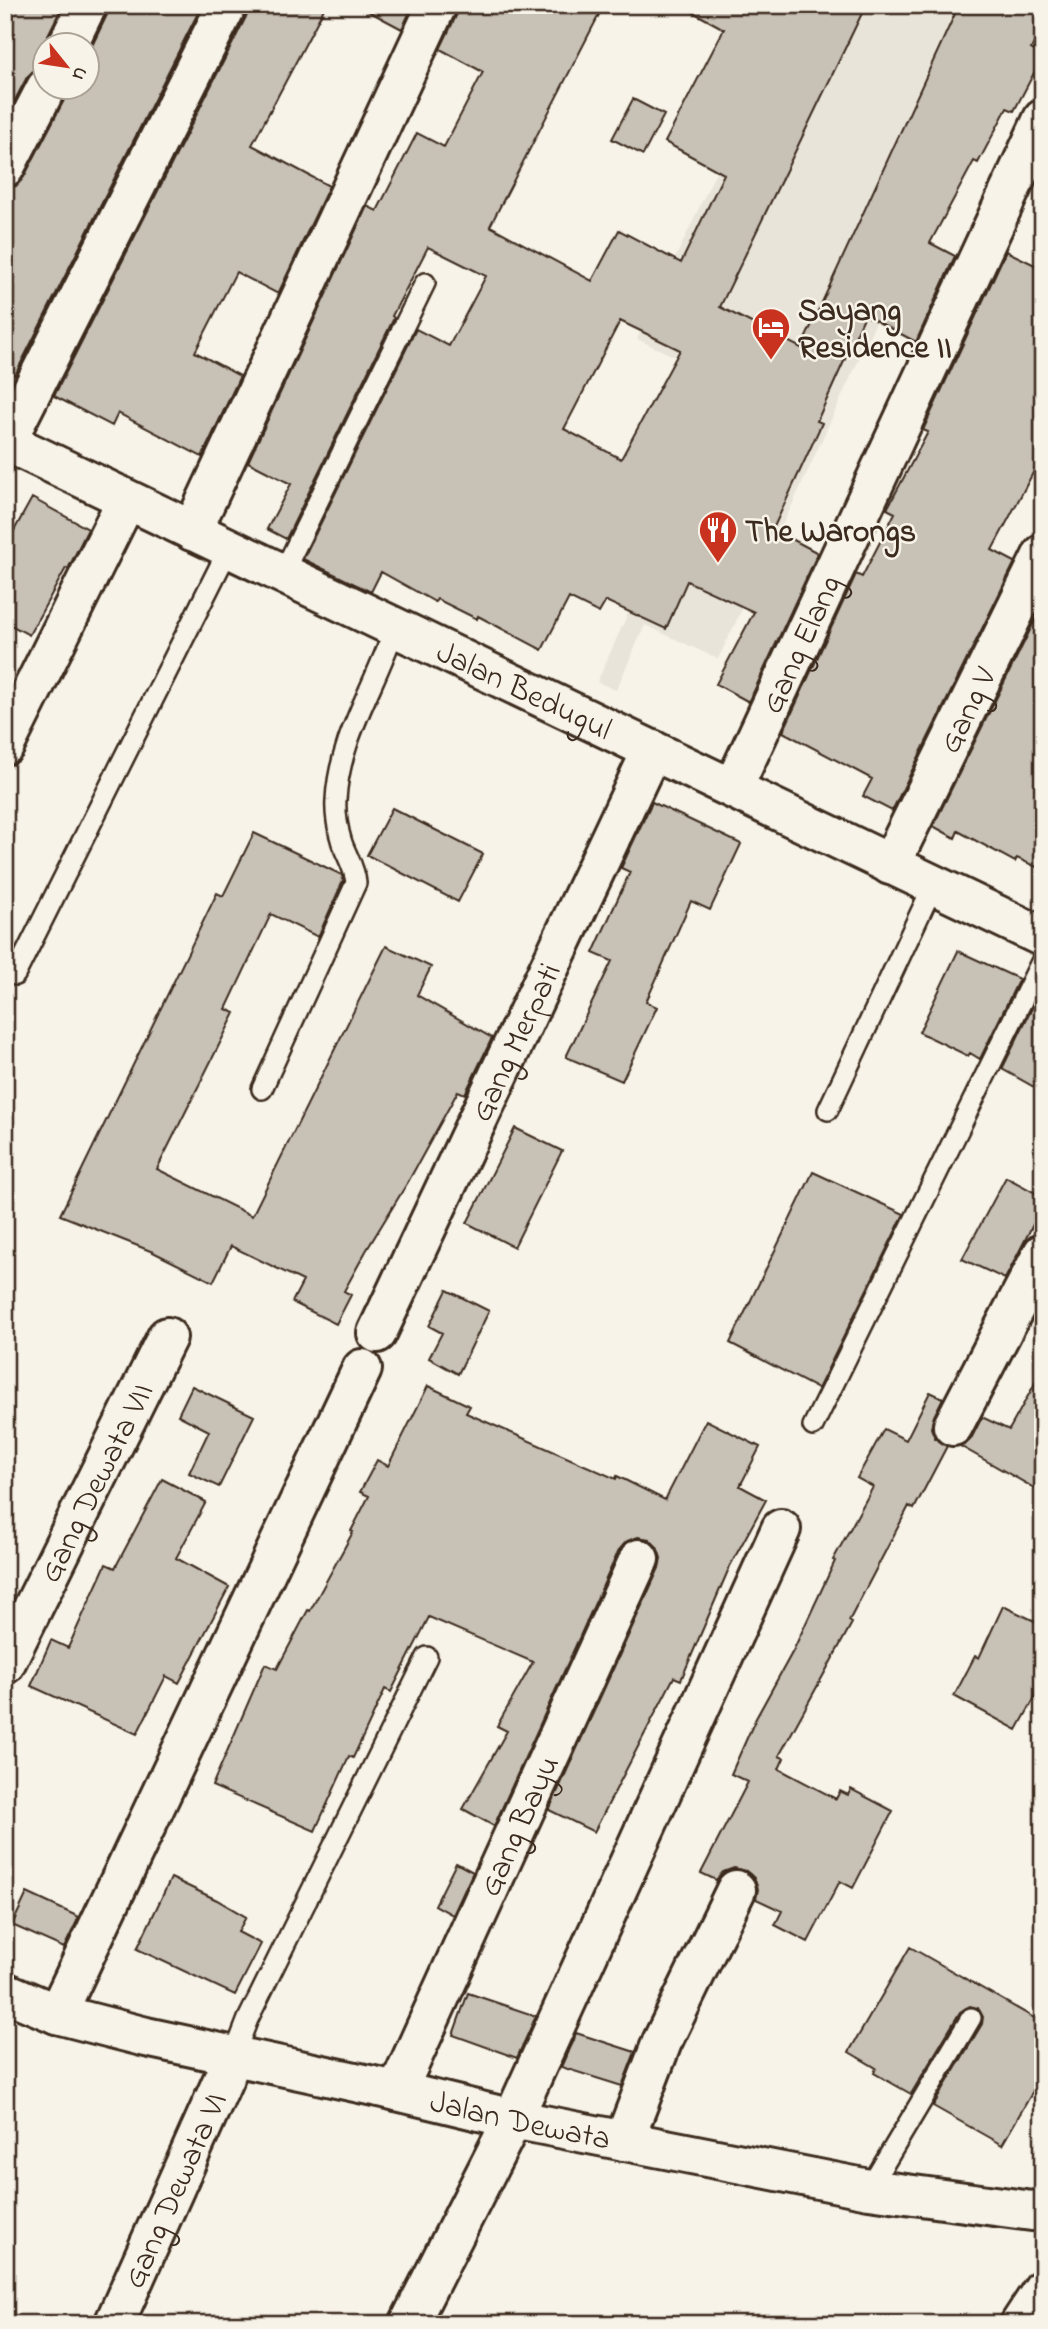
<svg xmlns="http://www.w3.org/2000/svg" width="1048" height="2329" viewBox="0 0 1048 2329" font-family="'Indie Flower',sans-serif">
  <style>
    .built { fill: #e9e4d9 }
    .building { fill: #c8c1b6; stroke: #3b2a1e; stroke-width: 2; fill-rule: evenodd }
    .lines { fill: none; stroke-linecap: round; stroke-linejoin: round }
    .lane-casing { stroke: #3b2a1e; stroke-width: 24 }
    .street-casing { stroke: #3b2a1e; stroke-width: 44 }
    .secondary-casing { stroke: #3b2a1e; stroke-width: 44 }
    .lane { stroke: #f7f3e8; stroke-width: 19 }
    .street { stroke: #f7f3e8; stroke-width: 38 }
    .secondary { stroke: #f7f3e8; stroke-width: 38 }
    .labels { text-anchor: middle; stroke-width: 5; stroke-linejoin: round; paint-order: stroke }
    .poi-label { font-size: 32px; font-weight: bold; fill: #3b2a1e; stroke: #f7f3e8; text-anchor: start }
    .street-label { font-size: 32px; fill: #3b2a1e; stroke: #f7f3e8 }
  </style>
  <rect width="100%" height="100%" fill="#f7f3e8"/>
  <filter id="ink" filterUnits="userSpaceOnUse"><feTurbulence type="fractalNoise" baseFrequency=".0143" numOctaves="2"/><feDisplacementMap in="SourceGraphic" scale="14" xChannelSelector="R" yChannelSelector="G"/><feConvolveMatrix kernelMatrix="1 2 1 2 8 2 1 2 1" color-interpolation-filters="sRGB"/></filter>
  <g filter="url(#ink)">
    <!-- built -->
    <path class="built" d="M795 5H1021L793 503 718 659 645 625 616 690 597 682 732 383 637 339Z"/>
    <!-- building -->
    <path class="building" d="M5 5H63L47 37 46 66 35 69 27 77 5 119Z
      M109 5H202L15 375 5 370V189L16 186 24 177 65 98 68 88H88V54L107 15Z
      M249 5H326L252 145 329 186 278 294 236 272 195 352 240 376 202 457 118 413 112 426 54 396 247 15Z
      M357 5H413L402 29Z
      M458 5H604L490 226 592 281 619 230 681 263 724 174 665 142 724 29 680 5H866L720 307 801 348 959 5H1043V26L1031 49 1043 56 1014 111 1007 108 978 163 974 161 930 243 955 256 916 342 865 315 817 421 822 423 773 529 818 553 749 702 716 684 754 612 687 581 666 629 606 601 599 613 569 598 542 650 478 616 477 619 437 599 435 602 381 572 371 592 303 559 416 329 449 346 486 276 428 247 392 316 394 318 286 539 267 529 291 484 248 462 367 206 377 211 417 133 444 147 483 72 440 49 457 14ZM620 321 680 350 621 459 564 429Z
      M633 99 664 115 643 155 612 139Z
      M1006 251 1043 269V454L992 550 1015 562 892 811 863 796 872 779 783 732 856 574 862 577 895 513 887 509 928 432 923 430Z
      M32 498 88 529 68 569 66 568 29 635 5 622V547Z
      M1043 604V870L1017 858 1015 862 958 831 955 838 933 826Z
      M652 802 741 844 710 910 691 901 646 1002 657 1007 622 1081 566 1057 612 961 593 953 630 872 621 868Z
      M392 808 483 854 458 902 367 855Z
      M254 833 342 875 343 881 318 937 271 914 226 1009 235 1013 157 1169 252 1216 386 946 431 967 417 995 492 1038 465 1094 458 1091 408 1182 366 1251 344 1291 351 1295 336 1324 292 1302 303 1281 231 1246 213 1282 153 1252 60 1215 217 893 223 896Z
      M958 951 1019 979 980 1059 970 1053 968 1056 919 1032Z
      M1041 990 1043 991V1092L1002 1069Z
      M515 1128 562 1151 514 1247 467 1223Z
      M813 1172 904 1214 818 1389 730 1343Z
      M1006 1177 1043 1197V1205L1005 1279 962 1259Z
      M447 1290 489 1311 458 1374 429 1358 442 1333 429 1326Z
      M1043 1369V1493L960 1446 965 1444 972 1437 982 1417 1009 1430Z
      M192 1386 254 1416 219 1487 189 1473 209 1431 178 1415Z
      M428 1386 470 1406 466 1413 616 1479 617 1476 665 1500 706 1420 760 1447 740 1486 766 1500 730 1566 681 1680 674 1677 594 1832 549 1810 659 1568 661 1558 657 1547 649 1539 638 1537 627 1541 619 1550 494 1826 463 1809 507 1731 497 1726 533 1662 429 1617 391 1692 385 1689 353 1758 349 1756 315 1831 212 1786 265 1664 277 1669 308 1610 310 1611 353 1532 351 1531 369 1496 360 1492 377 1460 388 1466Z
      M930 1392 943 1398 934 1416 931 1428 935 1438 947 1446 914 1509 909 1506 849 1621 852 1623 779 1756 784 1758 779 1769 836 1799 840 1791 848 1795 851 1789 893 1811 853 1888 840 1881 808 1942 775 1925 782 1911 756 1899 758 1889 754 1878 746 1871 734 1868 723 1872 716 1880 701 1873 748 1782 731 1774 755 1720 793 1651 835 1561 833 1560 873 1487 857 1478 884 1429 906 1440Z
      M162 1479 206 1502 176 1558 229 1587 179 1683 166 1676 137 1734 31 1686 51 1640 68 1648 106 1564 115 1568Z
      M1003 1606 1043 1625V1683L1017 1730 954 1696 975 1656 979 1658Z
      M456 1863 473 1872 453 1915 435 1905Z
      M171 1878 217 1900 246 1917 238 1932 261 1944 235 1995 137 1949Z
      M27 1893 79 1917 64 1948 12 1925Z
      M910 1947 1043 2023V2074L1002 2145 933 2106 982 2024 983 2017 978 2008 970 2006 960 2012 911 2094 874 2073 876 2068 849 2052Z
      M468 1993 536 2016 517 2058 453 2035Z
      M576 2033 635 2052 622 2086 561 2067Z"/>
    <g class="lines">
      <!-- lane casing -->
      <g class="lane-casing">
        <path id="lane" d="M283 573 425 283
          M15 975 229 548
          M262 1089 356 883C355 868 347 857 342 843 338 831 335 813 336 800 339 738 376 685 395 627
          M828 1110 933 886
          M813 1426 1043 958
          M234 2055 248 2019 427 1657
          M869 2189 971 2018"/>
      </g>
      <!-- street casing -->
      <g class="street-casing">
        <g id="street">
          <path d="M67 46 87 5"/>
          <path d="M5 167 46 88"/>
          <path d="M6 442 227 5"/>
          <path d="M192 531 437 5"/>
          <path d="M5 745 126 501"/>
          <path id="s1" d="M733 788 1043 119"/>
          <path id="s2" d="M890 865 1043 554"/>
          <path id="s3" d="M377 1333 652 750"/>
          <path d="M953 1426 1043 1253"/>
          <path id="s4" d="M5 1664 167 1337"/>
          <path d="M57 2014 362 1369"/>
          <path id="s5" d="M397 2091 639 1559"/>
          <path d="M624 2141 662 2042 736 1890"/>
          <path id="s6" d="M114 2324 234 2055"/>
          <path d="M409 2324 513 2119 781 1529"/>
          <path d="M1020 2324 1043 2289"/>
        </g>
      </g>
      <!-- secondary casing -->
      <g class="secondary-casing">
        <g id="secondary">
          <path id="s7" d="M5 441 1043 937"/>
          <path id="s8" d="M5 1992 57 2014 146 2037 397 2091 513 2119 869 2189 1032 2211 1043 2209"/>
        </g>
      </g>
      <!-- lane -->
      <use href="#lane" class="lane"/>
      <!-- street -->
      <use href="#street" class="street"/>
      <!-- secondary -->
      <use href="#secondary" class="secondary"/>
    </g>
  </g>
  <!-- icons -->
  <defs>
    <g id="hotel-pin" transform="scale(2.0125)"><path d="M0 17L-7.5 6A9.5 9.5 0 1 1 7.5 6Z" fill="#c8321e" stroke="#f7f3e8"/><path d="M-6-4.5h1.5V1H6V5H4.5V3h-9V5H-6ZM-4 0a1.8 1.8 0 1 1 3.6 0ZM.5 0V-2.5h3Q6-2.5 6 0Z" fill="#fff"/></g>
    <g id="restaurant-pin" transform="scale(2.0125)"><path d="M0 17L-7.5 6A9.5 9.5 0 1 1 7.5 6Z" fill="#c8321e" stroke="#f7f3e8"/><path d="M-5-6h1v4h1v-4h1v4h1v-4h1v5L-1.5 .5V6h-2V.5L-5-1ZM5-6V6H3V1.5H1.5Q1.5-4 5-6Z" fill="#fff"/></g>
  </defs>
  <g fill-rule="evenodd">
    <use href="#hotel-pin" x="771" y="327"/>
    <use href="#restaurant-pin" x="718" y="530"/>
  </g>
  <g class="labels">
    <!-- poi labels -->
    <g class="poi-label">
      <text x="798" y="320">Sayang<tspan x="798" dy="37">Residence II</tspan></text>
      <text x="745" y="541">The Warongs</text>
    </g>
    <!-- street labels -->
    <g class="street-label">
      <text dy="11" stroke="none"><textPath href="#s1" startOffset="159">Gang Elang</textPath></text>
      <text dy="11" stroke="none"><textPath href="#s7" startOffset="576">Jalan Bedugul</textPath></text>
      <text dy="11" stroke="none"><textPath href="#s2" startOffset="173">Gang V</textPath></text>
      <text dy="11" stroke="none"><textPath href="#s3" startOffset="322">Gang Merpati</textPath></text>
      <text dy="11" stroke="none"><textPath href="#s4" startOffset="203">Gang Dewata VII</textPath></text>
      <text dy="11" stroke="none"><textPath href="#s5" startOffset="292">Gang Bayu</textPath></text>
      <text dy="11" stroke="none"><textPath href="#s8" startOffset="532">Jalan Dewata</textPath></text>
      <text dy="11" stroke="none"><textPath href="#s6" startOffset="147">Gang Dewata VI</textPath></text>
    </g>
  </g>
  <!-- margin -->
  <rect width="1048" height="2329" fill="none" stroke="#f7f3e8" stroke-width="28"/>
  <rect x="14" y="14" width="1020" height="2301" fill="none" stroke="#3b2a1e" stroke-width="2.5" filter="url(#ink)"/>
  <!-- north arrow -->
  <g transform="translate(66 66) rotate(120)"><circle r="33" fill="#f7f3e8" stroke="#aca397" stroke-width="2"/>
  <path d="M0-5L12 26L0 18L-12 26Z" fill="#c8321e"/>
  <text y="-10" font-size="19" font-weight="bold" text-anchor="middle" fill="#3b2a1e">U</text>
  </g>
</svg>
